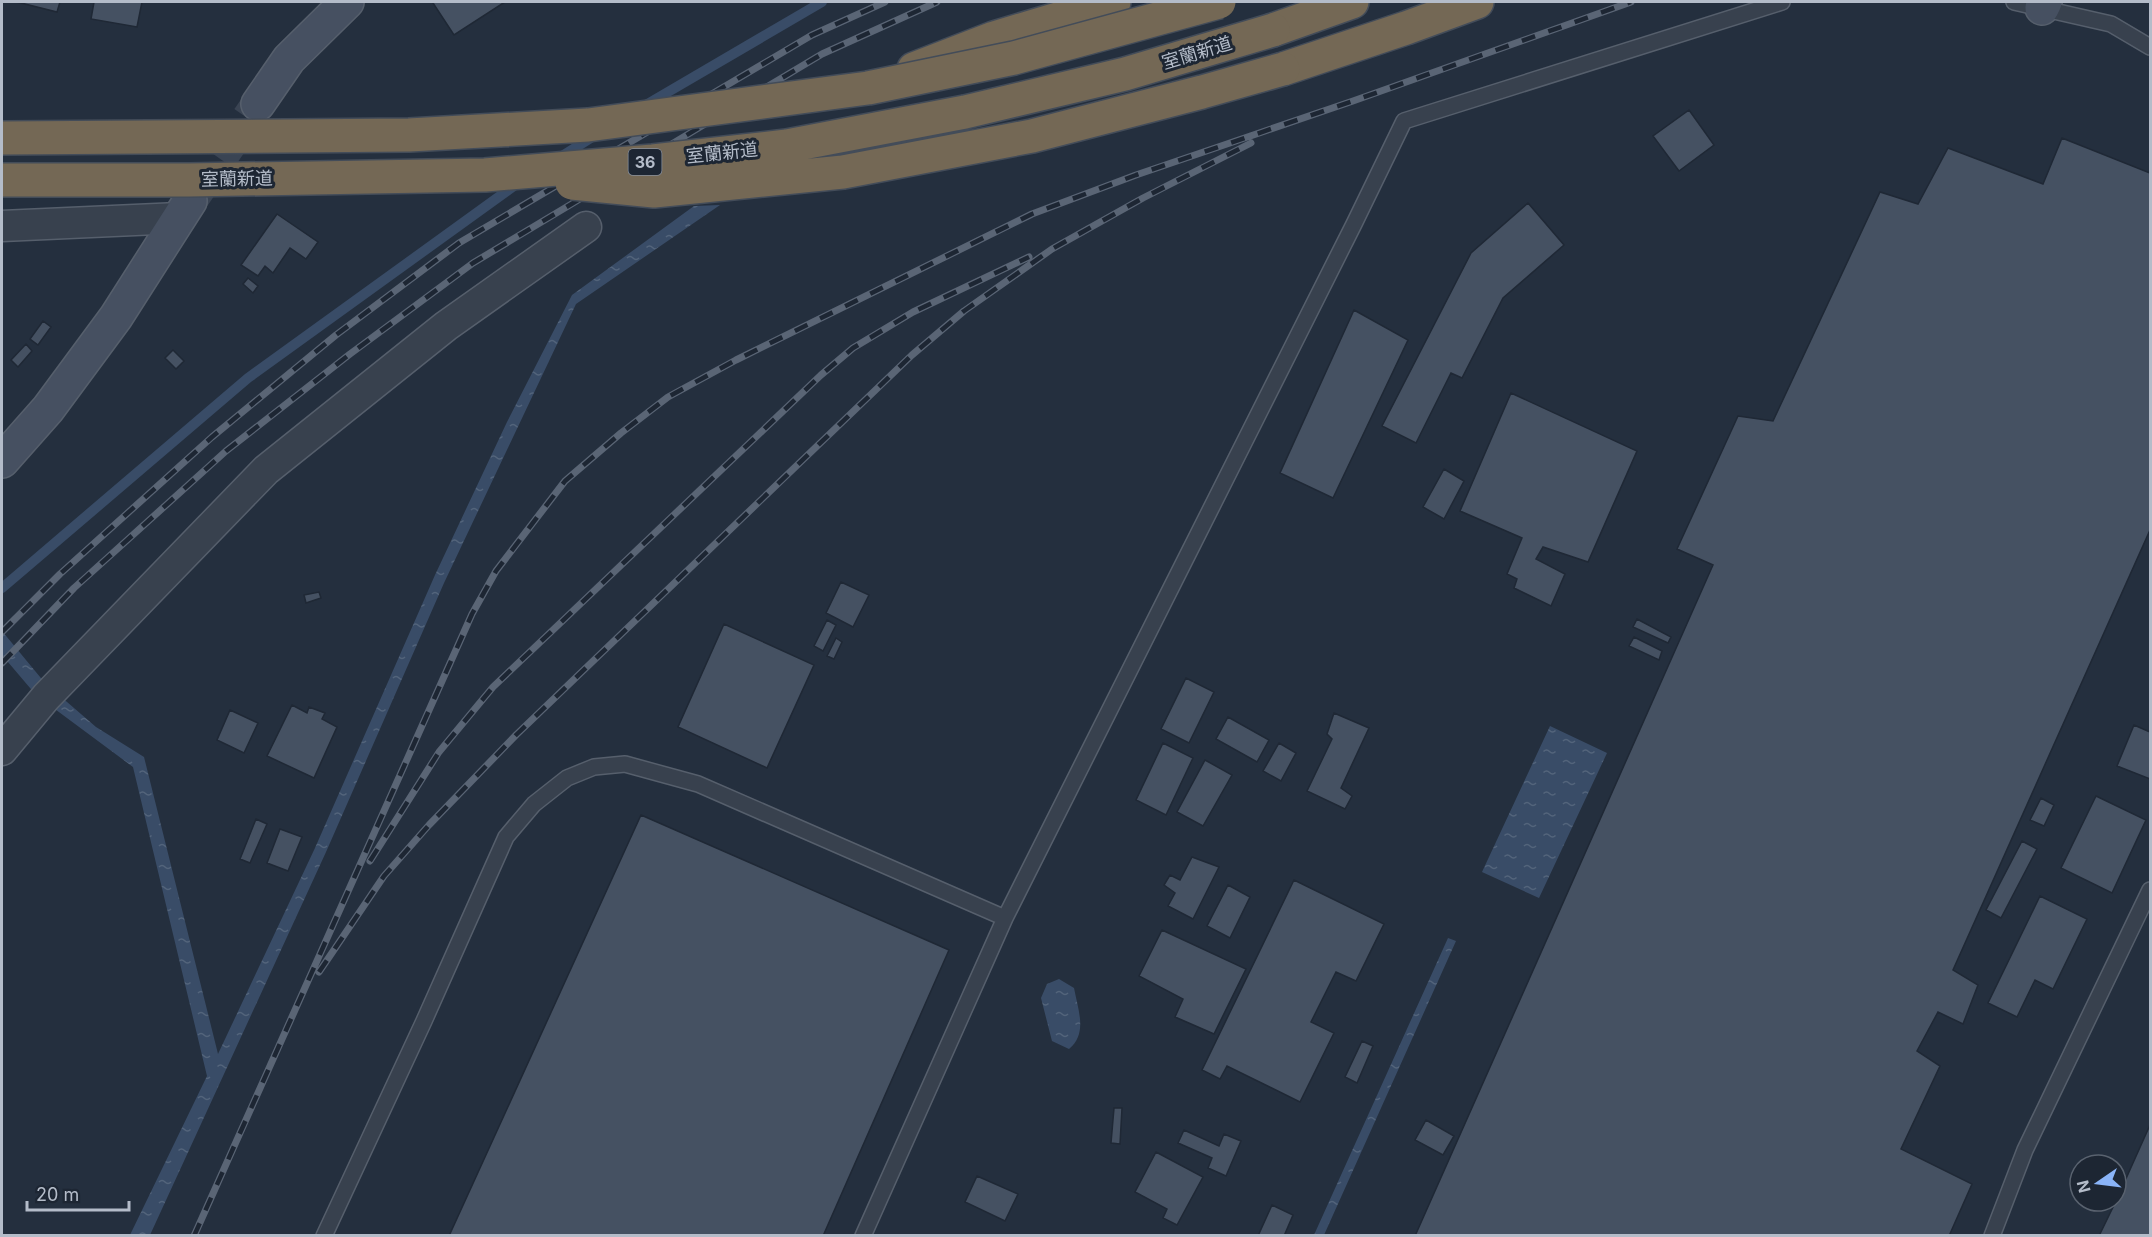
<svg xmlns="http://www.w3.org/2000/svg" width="2152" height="1237" viewBox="0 0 2152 1237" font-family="Inter,'Noto Sans JP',sans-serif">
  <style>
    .water { fill: url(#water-ripples) }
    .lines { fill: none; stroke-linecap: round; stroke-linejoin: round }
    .stream { stroke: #394c67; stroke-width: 10 }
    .building { fill: #455162; stroke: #1f2835; stroke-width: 1.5 }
    .secondary-tunnel { stroke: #3a4453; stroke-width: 33; stroke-dasharray: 33 16; stroke-linecap: butt }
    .lane-casing { stroke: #565f6c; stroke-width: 18 }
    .street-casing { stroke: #565f6c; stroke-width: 33 }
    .secondary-casing { stroke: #565f6c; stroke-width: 36 }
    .highway-casing { stroke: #434c59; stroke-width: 36 }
    .lane { stroke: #38414e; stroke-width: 15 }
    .street { stroke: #38414e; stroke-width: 30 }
    .secondary { stroke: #465061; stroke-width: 33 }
    .highway { stroke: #746855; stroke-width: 33 }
    .rail-casing { stroke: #5a6575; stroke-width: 7 }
    .rail { stroke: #1d2633; stroke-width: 4.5; stroke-dasharray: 14; stroke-linecap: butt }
    .highway-bridge-casing { stroke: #434c59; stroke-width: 36; stroke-linecap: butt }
    .highway-bridge { stroke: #746855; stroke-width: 33 }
    .labels { text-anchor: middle; stroke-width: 6; stroke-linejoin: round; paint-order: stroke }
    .shield { fill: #1d2633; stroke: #878f9c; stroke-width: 1.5 }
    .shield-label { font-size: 16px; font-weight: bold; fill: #b4bcc9 }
    .street-label { font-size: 18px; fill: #b4bcc9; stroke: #1d2633 }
  </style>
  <defs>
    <pattern id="water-ripples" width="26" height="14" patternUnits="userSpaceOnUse" patternTransform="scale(1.5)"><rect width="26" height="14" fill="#394c67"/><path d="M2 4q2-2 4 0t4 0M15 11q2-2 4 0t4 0" fill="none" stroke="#53647b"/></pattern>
  </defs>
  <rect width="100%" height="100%" fill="#242f3e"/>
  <!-- water -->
  <path class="water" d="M720 205 576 304 444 583 326 852 150 1235H130L207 1076 133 767 36 695 2 655V631L45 683 96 727 144 757 218 1054 315 848 435 575 507 422 572 295 694 206Z
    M1550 726 1607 753 1539 898 1482 872Z
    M1448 938 1456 941 1324 1235H1314Z
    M1059 979 1074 988C1078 1010 1088 1033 1069 1049L1052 1041 1041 998 1047 984Z"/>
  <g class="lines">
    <!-- stream -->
    <path class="stream" d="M644 106 822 2
      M559 158 597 134
      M2 588 248 378 518 183"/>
  </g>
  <!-- building -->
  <path class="building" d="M17 2H60L57 12Z
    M94 2H142L137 27 91 19Z
    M435 2H505L454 35 433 3Z
    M1689 110 1714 145 1679 171 1653 136Z
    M2062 138 2150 173V530L1953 970 1978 985 1963 1024 1938 1012 1917 1051 1940 1066 1901 1149 1972 1184 1949 1236H1415L1713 565 1677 549 1738 416 1773 421 1880 192 1918 204 1948 148 2043 184Z
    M1528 203 1564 245 1503 298 1462 378 1451 373 1416 443 1382 426 1471 253Z
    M277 214 318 242 306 259 290 248 273 273 265 266 258 276 241 265Z
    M248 278 258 286 253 293 243 284Z
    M1354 310 1408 340 1333 498 1280 473Z
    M43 321 51 327 38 345 30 339Z
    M26 344 32 351 18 367 11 360Z
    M173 350 184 361 176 369 165 358Z
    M1511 393 1637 451 1588 562 1543 547 1536 559 1565 574 1551 606 1514 588 1517 579 1507 574 1522 538 1460 511Z
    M1444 469 1464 481 1444 519 1423 507Z
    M841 582 869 595 853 627 826 613Z
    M319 592 321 598 306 603 304 595Z
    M1637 619 1671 637 1668 643 1633 627Z
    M827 620 836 625 823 651 814 646Z
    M724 624 814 665 767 768 678 727Z
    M1634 637 1662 651 1659 660 1629 646Z
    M836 638 842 642 834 659 827 656Z
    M1186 678 1214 692 1189 743 1161 729Z
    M292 705 307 713 309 707 325 713 322 719 337 727 314 778 267 756Z
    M230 710 258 723 244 753 217 740Z
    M1334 713 1369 728 1341 788 1352 796 1345 809 1307 791 1332 739 1327 734Z
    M1228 717 1269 740 1257 762 1216 739Z
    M2134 725 2150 732V779L2117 766Z
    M1163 743 1193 758 1166 815 1136 800Z
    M1279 743 1296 753 1281 781 1263 771Z
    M1205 760 1232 775 1203 826 1177 812Z
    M2096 796 2146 820 2112 893 2061 868Z
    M2041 798 2054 805 2044 826 2030 820Z
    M641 815 949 950 823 1236H449Z
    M256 819 267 824 250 863 240 859Z
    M280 829 302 837 288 871 267 863Z
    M2022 841 2037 849 2001 918 1986 910Z
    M1192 857 1219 867 1193 919 1168 906 1175 893 1164 885 1170 875 1180 880Z
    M1294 880 1384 924 1356 981 1336 972 1311 1022 1334 1033 1300 1102 1227 1066 1220 1079 1202 1070Z
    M1228 885 1250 897 1230 938 1207 926Z
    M2040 896 2087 919 2053 989 2035 980 2017 1017 1988 1003Z
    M1162 930 1246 969 1214 1034 1175 1017 1183 999 1139 976Z
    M1362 1041 1373 1046 1357 1083 1345 1077Z
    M1114 1108H1122L1120 1144 1111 1143Z
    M1426 1120 1454 1136 1443 1155 1415 1140Z
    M2150 1125V1236H2099L2116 1201Z
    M1184 1130 1219 1146 1224 1134 1241 1141 1226 1176 1208 1168 1212 1158 1178 1143Z
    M1156 1152 1203 1177 1177 1225 1163 1218 1167 1209 1135 1192Z
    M977 1176 1018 1194 1005 1221 965 1202Z
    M1272 1205 1293 1215 1284 1236H1258Z"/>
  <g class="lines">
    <!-- secondary-tunnel -->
    <path class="secondary-tunnel" d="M192 199 258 104"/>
    <!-- lane casing -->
    <g class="lane-casing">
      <path id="lane" d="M2014 2 2111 24 2150 47
        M324 1236 424 1021 506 837 534 804 567 778 594 767 625 764 698 784 1005 918 1354 224 1404 121 1782 2
        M863 1236 1005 918
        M1992 1236 2025 1150 2150 890"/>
    </g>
    <!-- street casing -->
    <g class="street-casing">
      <path id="street" d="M2 226 179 218
        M2 750 46 697 266 470 446 326 586 227"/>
    </g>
    <!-- secondary casing -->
    <g class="secondary-casing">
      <path id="secondary" d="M2042 8 2045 2
        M258 104 289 59 347 2
        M2 461 48 409 116 317 190 201"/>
    </g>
    <!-- highway casing -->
    <g class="highway-casing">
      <path id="highway" d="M1273 30 1352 2
        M914 69 994 38 1114 2
        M1283 69 1406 28 1477 2"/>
    </g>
    <!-- lane -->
    <use href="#lane" class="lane"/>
    <!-- street -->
    <use href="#street" class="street"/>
    <!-- secondary -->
    <use href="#secondary" class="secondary"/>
    <!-- highway -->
    <use href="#highway" class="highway"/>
    <!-- rail casing -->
    <g class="rail-casing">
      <path id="rail" d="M2 632 60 574 212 437 336 335 459 243 812 35 885 2
        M2 663 74 588 226 451 350 354 473 263 822 54 937 2
        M370 861 439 752 493 687 821 375 853 348 913 312 1029 257
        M319 972 384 876 429 825 516 735 912 355 964 311 1052 249 1143 198 1251 143
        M194 1236 472 614 496 571 565 481 621 433 668 397 736 360 1032 214 1136 175 1353 101 1631 2"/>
    </g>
    <!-- rail -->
    <use href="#rail" class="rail"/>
    <!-- highway-bridge casing -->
    <g class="highway-bridge-casing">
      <path id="highway-bridge" d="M2 138 409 135 588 125 868 88 1014 58 1219 2
        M2 180H189L485 175 653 161 787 146 965 112 1125 74 1273 30
        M572 183 654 191 843 172 1032 136 1202 92 1283 69"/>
    </g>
    <!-- highway-bridge -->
    <use href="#highway-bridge" class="highway-bridge"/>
  </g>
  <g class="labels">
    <!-- shield labels -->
    <rect class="shield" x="628.5" y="149" width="33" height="26" rx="4.5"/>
    <g class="shield-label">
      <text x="645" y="168">36</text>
    </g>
    <!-- street labels -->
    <g class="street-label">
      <text transform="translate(1197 53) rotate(-17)" y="6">室蘭新道</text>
      <text transform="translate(722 153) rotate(-6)" y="6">室蘭新道</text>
      <text transform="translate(237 179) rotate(-1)" y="6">室蘭新道</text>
    </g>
  </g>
  <!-- border -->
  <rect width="2152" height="1237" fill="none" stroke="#b4bcc9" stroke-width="6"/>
  <!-- north arrow -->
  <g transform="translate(2098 1183) rotate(256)"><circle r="28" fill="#1d2633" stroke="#59626f" stroke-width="1.5"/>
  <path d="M0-4.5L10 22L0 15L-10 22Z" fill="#8ab4f8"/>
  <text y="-9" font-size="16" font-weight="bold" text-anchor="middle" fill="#b4bcc9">N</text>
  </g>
  <!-- scale -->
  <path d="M27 1201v9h102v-9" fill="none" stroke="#b4bcc9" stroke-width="3"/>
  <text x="36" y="1201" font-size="18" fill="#b4bcc9" stroke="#1d2633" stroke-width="4.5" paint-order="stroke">20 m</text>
</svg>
